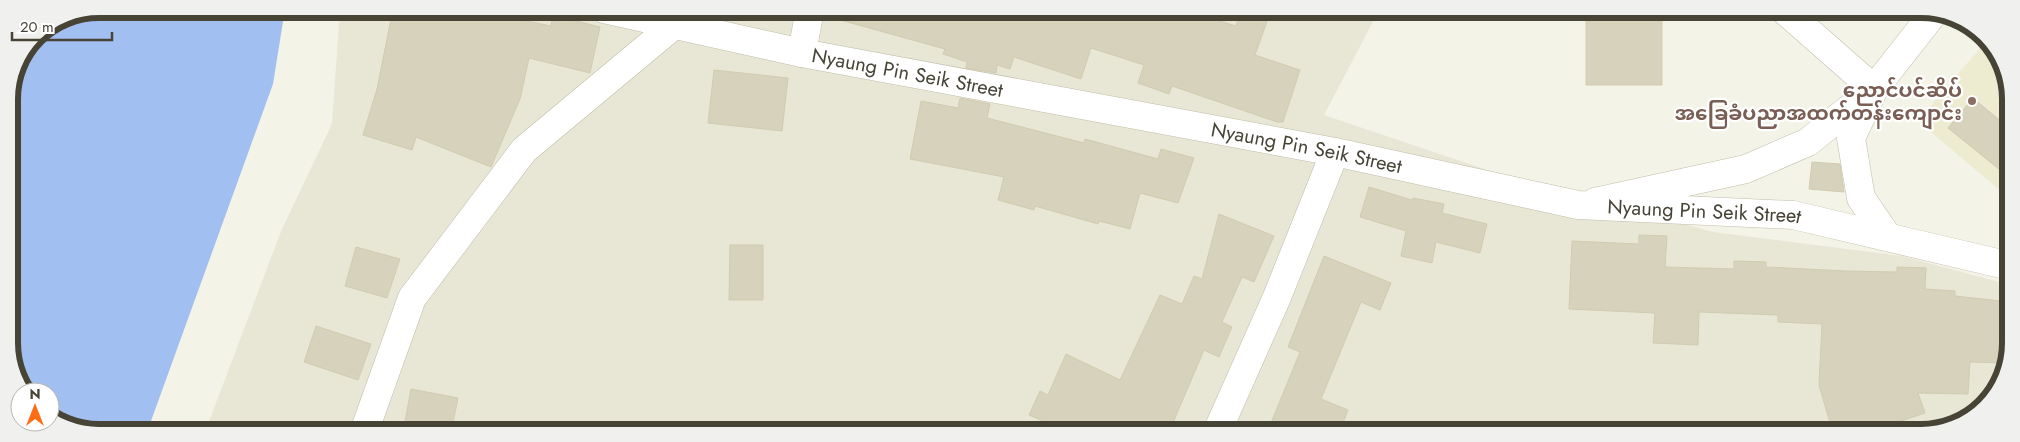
<svg xmlns="http://www.w3.org/2000/svg" width="2020" height="442" viewBox="0 0 2020 442" font-family="Jost,'Noto Sans Myanmar',sans-serif">
  <style>
    .residential { fill: #e8e6d5 }
    .education { fill: #edecd1 }
    .water { fill: #a2bff2 }
    .lines { fill: none; stroke-linecap: round; stroke-linejoin: round }
    .ferry { stroke: #2c5db6; stroke-width: 1; stroke-dasharray: 6 5; stroke-linecap: butt }
    .building { fill: #d6d2bc; stroke: #d1cbaf }
    .minor-casing { stroke: #c0bda9; stroke-width: 29 }
    .tertiary-casing { stroke: #c0bda9; stroke-width: 29 }
    .minor { stroke: #fff; stroke-width: 28 }
    .tertiary { stroke: #fff; stroke-width: 28 }
    .education-dot { fill: #8d6e63; stroke: #fff; stroke-width: 2 }
    .labels { text-anchor: middle; stroke-width: 4.5; stroke-linejoin: round; paint-order: stroke }
    .street-label { font-size: 20px; fill: #474436; stroke: #fff }
    .education-label { font-size: 20px; font-weight: bold; fill: #785e54; stroke: #fff; text-anchor: end }
    .rim { fill: none; stroke: #474436; stroke-width: 6 }
  </style>
  <rect width="100%" height="100%" fill="#f4f3e7"/>
  <!-- residential -->
  <path class="residential" d="M340 9 1379 10 1324 115 1508 177 1713 232 1902 256 2010 285V360L1980 411 1927 433 205 432 282 229 332 124Z"/>
  <!-- education -->
  <path class="education" d="M1987 40 2009 81 2010 199 1918 121Z"/>
  <!-- water -->
  <path class="water" d="M99 9H285L273 84 147 432H82L50 415V392H27L11 361 9 93 35 35 65 16Z"/>
  <g class="lines">
    <!-- ferry -->
    <path class="ferry" d="M34 37 111 9"/>
  </g>
  <!-- building -->
  <path class="building" d="M393 9H468L551 26 553 15 600 27 590 73 529 58 520 99 491 167 416 137 412 150 363 135 377 89Z
    M834 9 1183 10 1236 26 1241 10H1271L1255 55 1300 70 1283 122H1277L1172 86 1169 94 1138 83 1144 65 1091 48 1081 79 1014 57 1010 69 997 65 996 73 966 68 967 62 943 54 945 49 833 18Z
    M1586 10H1662V85H1586Z
    M714 70 788 78 782 131 708 123Z
    M960 98 990 104 987 118 1084 143 1085 139 1158 159 1161 149 1194 158 1178 203 1140 193 1130 229 1099 221 1098 224 1035 206 1034 210 998 200 1004 177 910 159 921 101 958 108Z
    M1973 98 2009 128 2010 178 1948 128Z
    M1812 162 1840 164 1844 192 1809 189Z
    M1369 187 1412 200 1413 198 1444 204 1442 213 1487 224 1480 253 1436 242 1432 263 1401 256 1406 231 1360 217Z
    M1219 214 1274 236 1254 282 1242 277 1222 322 1232 327 1219 357 1204 350 1169 432H1068L1029 415 1040 391 1048 395 1066 354 1120 380 1160 295 1182 304 1194 276 1202 279Z
    M1639 235 1667 236 1665 267 1734 269V261L1766 262V267L1846 271 1897 272V267L1926 268 1925 289 1955 291V296L2010 302V360L2008 363 1970 362 1968 394 1918 393 1925 413 1866 433H1833L1819 385 1822 324 1778 322V315L1699 312 1698 345 1653 343 1655 313 1569 309 1572 241 1639 244Z
    M730 245H763V300H729Z
    M356 247 400 259 387 298 345 286Z
    M1324 256 1391 283 1380 310 1361 302 1321 399 1348 410 1339 433H1294L1271 423 1300 352 1288 347Z
    M316 326 371 344 358 380 304 362Z
    M411 389 458 398 451 432H429L404 427Z"/>
  <g class="lines">
    <!-- minor casing -->
    <g class="minor-casing">
      <path id="minor" d="M604 9 802 53
        M1784 10 1874 89 1851 138 1861 198 1887 236
        M1595 202 1746 169 1808 142 1874 89 1936 10
        M364 432 412 298 524 150 674 25
        M1217 432 1277 297 1335 152"/>
    </g>
    <!-- tertiary casing -->
    <g class="tertiary-casing">
      <g id="tertiary">
        <path id="s1" d="M810 9 802 53 1335 152 1578 205 1793 215 2010 266"/>
      </g>
    </g>
    <!-- minor -->
    <use href="#minor" class="minor"/>
    <!-- tertiary -->
    <use href="#tertiary" class="tertiary"/>
  </g>
  <!-- markers -->
  <circle class="education-dot" cx="1972" cy="101" r="5"/>
  <g class="labels">
    <!-- street labels -->
    <g class="street-label">
      <text dy="7" stroke="none"><textPath href="#s1" startOffset="152">Nyaung Pin Seik Street</textPath></text>
      <text dy="7" stroke="none"><textPath href="#s1" startOffset="558">Nyaung Pin Seik Street</textPath></text>
      <text dy="7" stroke="none"><textPath href="#s1" startOffset="962">Nyaung Pin Seik Street</textPath></text>
    </g>
    <!-- education labels -->
    <g class="education-label">
      <text x="1962" y="97">ညောင်ပင်ဆိပ်<tspan x="1962" dy="23">အခြေခံပညာအထက်တန်းကျောင်း</tspan></text>
    </g>
  </g>
  <!-- crop -->
  <path d="M0 0H2020V442H0ZM99 18H1921A81 81 0 0 1 2002 99V343A81 81 0 0 1 1921 424H99A81 81 0 0 1 18 343V99A81 81 0 0 1 99 18Z" fill="#f0f0ef" fill-rule="evenodd"/>
  <path class="rim" d="M99 18H1921A81 81 0 0 1 2002 99V343A81 81 0 0 1 1921 424H99A81 81 0 0 1 18 343V99A81 81 0 0 1 99 18Z"/>
  <!-- north arrow -->
  <g transform="translate(35 407)"><circle r="24" fill="#ffffff" stroke="#b5b4af"/>
  <path d="M0-4L9 19L0 12L-9 19Z" fill="#fe6c14"/>
  <text y="-8" font-size="14" font-weight="bold" text-anchor="middle" fill="#474436">N</text>
  </g>
  <!-- scale -->
  <path d="M12 32v8h100v-8" fill="none" stroke="#474436" stroke-width="2.5"/>
  <text x="20" y="32" font-size="15" fill="#474436" stroke="#ffffff" stroke-width="4" paint-order="stroke">20 m</text>
</svg>
